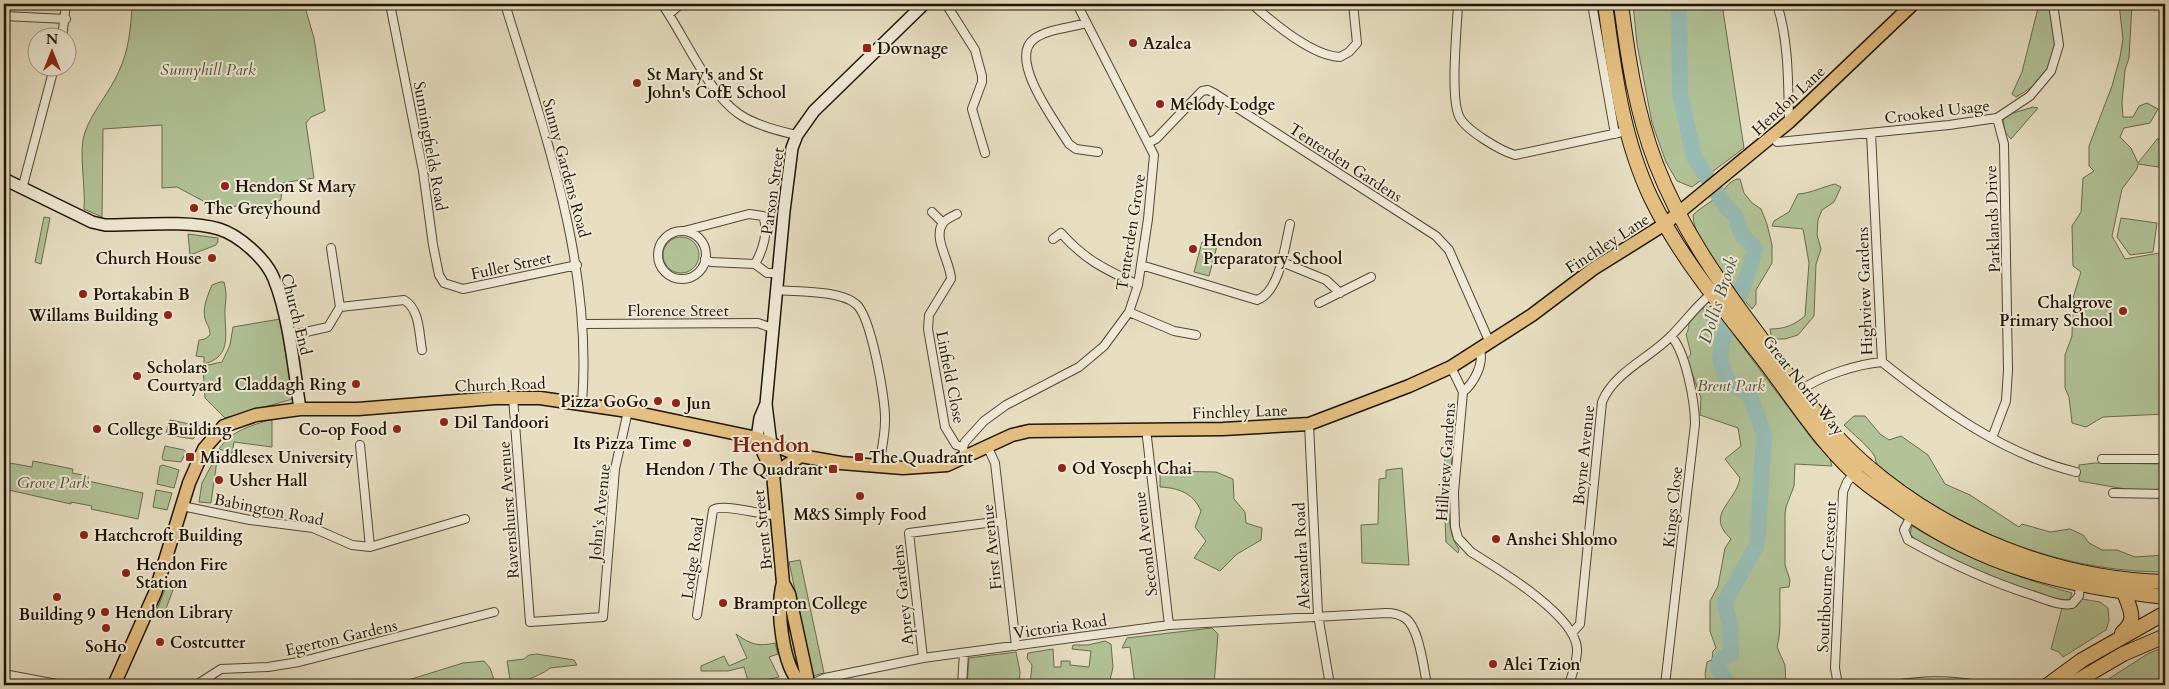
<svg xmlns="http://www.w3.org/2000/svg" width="2169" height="689" viewBox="0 0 2169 689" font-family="Cardo,serif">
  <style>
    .green { fill: #b1c297; stroke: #686b4e }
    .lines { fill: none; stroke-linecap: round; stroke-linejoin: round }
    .river { stroke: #97bcb5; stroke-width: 16 }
    .street-casing { stroke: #514634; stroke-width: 10 }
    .secondary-casing { stroke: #1f1405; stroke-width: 14 }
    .primary-casing { stroke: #1f1405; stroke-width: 15 }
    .highway-casing { stroke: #1f1405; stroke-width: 16 }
    .street { stroke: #efead7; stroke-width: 8 }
    .secondary { stroke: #efead7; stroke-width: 11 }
    .primary { stroke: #e4bf81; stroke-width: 12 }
    .highway { stroke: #e4bf81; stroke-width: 14 }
    .poi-dot { fill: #8f2418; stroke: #efead7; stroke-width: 2 }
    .labels { text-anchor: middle; stroke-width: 4; stroke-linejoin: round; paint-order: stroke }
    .poi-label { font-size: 16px; font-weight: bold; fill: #1f1405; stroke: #efead7; text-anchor: start }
    .park-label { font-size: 16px; font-style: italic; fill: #525138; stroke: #efead7 }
    .street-label { font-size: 16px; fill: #1f1405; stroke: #efead7 }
    .water-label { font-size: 18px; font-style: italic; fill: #494f43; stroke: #efead7 }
    .district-label { font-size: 21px; font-weight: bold; fill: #7a1f14; stroke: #efead7 }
  </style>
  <rect width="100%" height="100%" fill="#e7dec2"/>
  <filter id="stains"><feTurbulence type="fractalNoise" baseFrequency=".004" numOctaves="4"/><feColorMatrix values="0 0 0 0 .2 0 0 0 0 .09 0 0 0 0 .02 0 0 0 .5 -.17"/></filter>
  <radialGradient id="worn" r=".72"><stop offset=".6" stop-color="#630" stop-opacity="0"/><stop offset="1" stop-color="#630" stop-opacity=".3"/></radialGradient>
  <!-- green -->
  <path class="green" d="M132 4H304L314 38 325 111 311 117 306 123 314 178 282 183 281 200 252 211 247 202 222 211 177 187 162 188V125L103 129 102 217 84 209C86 187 78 150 85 132 93 110 110 92 119 71 129 50 131 27 132 4Z
    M1633 4H1722L1744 148 1692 187 1677 181 1666 162 1652 123 1637 44Z
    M2039 4H2048C2062 44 2055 76 2016 97L2012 94 2022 72Z
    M2119 4H2132L2129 58 2125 70 2122 103 2123 117H2133L2139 106 2147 103 2158 109 2150 123 2124 128 2120 137 2131 148 2138 163 2158 138 2162 146 2165 148V168L2138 164 2137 169 2122 189 2112 236 2125 259 2159 253 2164 255 2165 250V414L2103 417 2086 427 2072 423 2069 397 2065 388V355L2072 336 2073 298 2081 272 2073 266 2072 226 2081 212 2083 178 2094 171 2089 166V146L2112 86 2120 57 2123 39Z
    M2033 107 2038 108 2011 139 2005 132 2003 120 2007 115Z
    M1737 179H1740L1744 193 1752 203 1761 209 1767 224 1772 245V263L1756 290V304L1752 309C1735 289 1693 241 1693 215 1702 206 1713 202 1722 192 1727 186 1729 182 1737 179Z
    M1835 184 1841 187 1834 202 1822 210 1818 220 1817 235 1821 249 1816 264 1814 316 1798 335 1785 339H1776L1771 335 1770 329C1785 329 1794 325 1805 316L1809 263 1803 229 1772 226 1774 221 1789 212 1798 194C1812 193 1822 187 1835 184Z
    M44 217 50 218 41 264 35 262Z
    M2121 218 2157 223 2153 252 2130 255 2117 237Z
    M188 234 218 238V241L216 245 190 255Z
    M663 255a18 18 0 1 1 36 0a18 18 0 1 1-36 0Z
    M1202 242 1217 246 1209 276 1194 272Z
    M220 282H224C227 295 226 296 225 309 224 331 234 356 204 364V357L196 356 199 340 205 339 210 335C210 327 207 325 205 319 202 307 208 295 212 285Z
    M1712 306 1815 443 1829 456 1832 466 1795 464 1794 486 1786 507 1785 514V565L1790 580 1789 587 1780 588C1779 607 1782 630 1777 647L1785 665 1786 685H1710C1702 677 1706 671 1707 662L1712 660 1713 651 1716 648 1710 631V601L1718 586 1725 548 1731 539C1704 514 1736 503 1740 478L1725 459 1741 446 1738 428 1700 415 1701 398 1687 359 1691 354 1686 334C1689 330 1688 328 1689 323 1692 312 1702 308 1712 306Z
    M280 319 293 399 225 418 205 398 203 366 222 362 230 345 233 327Z
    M1854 416H1865L1880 434 1889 440 1901 436 1928 455 1945 484 1970 495 2019 527 2022 524 2050 532 2070 529 2083 535 2089 543 2102 550H2117L2135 557 2165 555V572C2079 572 1993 544 1921 497 1907 487 1890 477 1878 465 1875 462 1876 458 1874 455 1866 444 1853 434 1844 425Z
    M272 419V447L234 442 232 453 219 449C232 430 251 426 272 419Z
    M170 420 200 426 202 428 193 439 168 435 166 433Z
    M165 446 184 450 186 452 181 462 163 460 162 458Z
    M1447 448 1453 451C1450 478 1442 527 1459 549L1458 553 1446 542 1443 470Z
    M218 453 211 503 199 502 202 483Z
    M33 461 73 469 72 473 88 476V481L143 493 138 519 91 509 92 506 71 502V504L4 489V462L32 467Z
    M2095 463 2165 464V491L2131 490 2079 481V465Z
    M163 465 179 470 174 488 157 484 160 466Z
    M1402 468 1409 565 1362 563 1361 525 1378 524 1379 479 1386 478V470Z
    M1160 471 1216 472 1233 479 1234 499 1245 512 1246 523 1262 528 1261 540 1237 554 1220 571 1194 558 1206 541 1195 527 1201 511C1193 493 1179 488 1160 487Z
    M156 490 172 493 167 510 153 507Z
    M1912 526C1962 557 2016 577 2072 593L2070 599 2060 601C2023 589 1935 562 1910 534Z
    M800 560 824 673 813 676 789 562Z
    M169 579 176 582 162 619 154 617Z
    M2082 599 2100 602 2108 608 2109 621 2106 630 2063 657 2059 652 2051 649 2062 608C2073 609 2077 608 2082 599Z
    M1212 628 1218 634 1214 685H1135L1130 647 1122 648 1127 638Z
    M736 634C750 644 758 647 775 643L778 654 769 657 779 677 749 684 744 667 728 671H701V666L724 656 729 666 747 658Z
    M1105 641 1111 644 1113 667 1109 685H1030L1032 665 1027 658 1028 653 1053 649 1054 667H1061V661H1070V665L1089 667 1091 651 1072 649 1073 645H1088Z
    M2165 647V685H2099L2149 653Z
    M1016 652 1020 672 1019 685H967L969 658Z
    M537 654 574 660 577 665 550 668C546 673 516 685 511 685L507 661 524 659 529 655Z
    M484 661 490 668 496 685H392L463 663Z"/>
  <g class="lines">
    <!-- river -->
    <path class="river" d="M1679 4 1680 93 1694 157 1726 207 1735 215 1742 235 1755 248 1751 265 1722 342 1720 359 1727 380 1750 396 1764 434 1757 545 1725 601 1730 627 1731 654 1720 660 1718 668 1729 685"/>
    <!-- street casing -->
    <g class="street-casing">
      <path id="street" d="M390 4 423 171 433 245 439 275 444 283 463 289 577 265
        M505 4C545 134 593 265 582 403
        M662 4C684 35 708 93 739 114 755 125 778 131 797 135
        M946 4 975 50 982 76V82L972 109 985 153
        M1252 4C1272 22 1312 56 1340 57L1349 52 1357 43 1353 4
        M1458 4C1457 29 1450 96 1459 116 1465 130 1501 151 1515 155L1627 131
        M1592 4 1615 134
        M1777 4C1789 42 1788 82 1789 122
        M669 14 681 4
        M4 16 66 19
        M1086 23C1070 28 1047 29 1034 39 1007 59 1057 124 1069 144L1076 149 1098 152
        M62 38 66 4
        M1773 136 1777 142 1949 125 1997 118 2030 96 2051 71 2059 45 2053 4
        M1148 143 1156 139 1202 91 1208 90 1214 93 1436 236 1449 250 1490 343
        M22 189 54 68
        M932 212 943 223
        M957 214C953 216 946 219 943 223 932 238 951 263 951 279L929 315 928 329 945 427 956 445 963 447
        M684 231 749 214 763 216C769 231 763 250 755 264L767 273H778
        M658 255a24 24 0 1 1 48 0a24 24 0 1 1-48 0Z
        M1053 239 1061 233C1086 261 1105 269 1138 285
        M331 248 340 307
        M705 259 711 262 755 264
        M1282 262 1326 280 1340 293
        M1141 265 1257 300C1280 292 1285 245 1290 224
        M777 290C798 292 840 290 856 304 871 316 886 400 885 421 885 436 881 452 879 467
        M1319 303 1371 277
        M340 307 404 300C420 309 419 334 422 350
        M1129 312 1174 331 1196 335
        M583 324 758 323 772 328
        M288 336 328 327 340 307
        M1480 350C1484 364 1474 383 1463 392L1454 492 1455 527 1458 538 1471 552C1498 569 1574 614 1577 648 1578 660 1572 674 1569 685
        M1882 362C1940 408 2003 454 2076 472
        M1451 367 1463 392
        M1800 391C1819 376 1858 364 1882 362L1871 133
        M513 397 530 622 603 617 615 469 628 411
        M1309 424 1318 615 1330 685
        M1146 429 1169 625
        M1992 438 2006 401 2008 370 2004 144 1997 118
        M360 445 370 547
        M988 448 995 463 1016 646
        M965 458 963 447 965 442 984 421 1006 405 1079 367 1104 346 1129 312 1138 285 1148 219 1154 155 1077 4
        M2102 459H2165
        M2113 493 2165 494
        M182 506 250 520 313 528 352 545 370 547 465 519
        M1911 516 1904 530 1908 540C1949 563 1990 582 2035 596 2047 600 2060 606 2072 604L2079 596 2080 585
        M697 615 713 510C722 503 761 515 776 515
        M1572 633 1580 624 1602 402C1614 372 1650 358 1671 336 1685 322 1696 306 1711 294
        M923 658 909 533 1002 521
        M4 674 62 685
        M196 685 221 669 268 667 299 662 494 612
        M809 685 825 678 923 658 1169 625 1386 613C1392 613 1399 614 1405 618 1419 627 1424 669 1427 685
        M962 685 964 653
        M1665 685 1695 424C1695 403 1686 352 1671 336
        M1838 685 1835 668 1843 492 1847 482 1854 474
        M1892 685C1922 681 1947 679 1977 685"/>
    </g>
    <!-- secondary casing -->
    <g class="secondary-casing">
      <path id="secondary" d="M4 179 92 222 105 225C136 225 189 220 219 229 239 235 266 259 274 279 289 316 294 369 300 409
        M757 438 760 418 766 404
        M771 445 766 404 784 211 792 148 797 135 814 111 924 4"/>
    </g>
    <!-- primary casing -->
    <g class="primary-casing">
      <path id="primary" d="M757 438 773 474
        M771 445 775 461 773 474 783 583C776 609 782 667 802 685
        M773 474 801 456
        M783 583 789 594 807 677 805 685
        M114 685 155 593 189 483 204 449 224 426 256 415 300 409H358L495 398H540L628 411 757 438 801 456 841 463 903 468 947 465 1012 435 1029 431 1223 429 1309 424 1409 386 1451 367 1532 315 1593 269 1665 224 1789 122 1913 4"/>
    </g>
    <!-- highway casing -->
    <g class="highway-casing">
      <path id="highway" d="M1605 4C1614 69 1622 137 1651 198 1679 256 1722 307 1762 358 1792 397 1818 439 1853 472 1867 486 1884 496 1899 507 1983 567 2065 586 2165 597
        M1621 4C1628 58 1636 112 1656 164 1680 226 1718 281 1758 334 1791 379 1823 428 1865 464 1948 536 2055 579 2165 582
        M2122 633C2138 619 2130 610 2124 592
        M2048 685 2082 660 2165 613
        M2070 685 2123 654 2165 636"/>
    </g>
    <!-- street -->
    <use href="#street" class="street"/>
    <!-- secondary -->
    <use href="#secondary" class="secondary"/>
    <!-- primary -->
    <use href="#primary" class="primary"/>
    <!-- highway -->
    <use href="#highway" class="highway"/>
  </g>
  <!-- markers -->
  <g class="poi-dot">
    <circle cx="1133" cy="43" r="5"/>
    <rect x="862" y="43" width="10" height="10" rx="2.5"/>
    <circle cx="637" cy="83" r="5"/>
    <circle cx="1160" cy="104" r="5"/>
    <circle cx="225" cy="186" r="5"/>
    <circle cx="194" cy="208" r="5"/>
    <circle cx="1193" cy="249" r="5"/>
    <circle cx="212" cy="258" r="5"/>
    <circle cx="83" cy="294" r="5"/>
    <circle cx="2123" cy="311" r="5"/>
    <circle cx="168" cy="315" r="5"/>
    <circle cx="137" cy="376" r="5"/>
    <circle cx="356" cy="384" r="5"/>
    <circle cx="658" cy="401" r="5"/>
    <circle cx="676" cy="403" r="5"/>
    <circle cx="444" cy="422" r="5"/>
    <circle cx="97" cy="429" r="5"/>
    <circle cx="397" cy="429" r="5"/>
    <circle cx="687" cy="443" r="5"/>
    <rect x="185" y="452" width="10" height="10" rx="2.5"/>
    <rect x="854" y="452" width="10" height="10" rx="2.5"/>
    <circle cx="1062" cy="468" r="5"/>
    <rect x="828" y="464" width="10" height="10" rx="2.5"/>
    <circle cx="219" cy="480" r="5"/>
    <circle cx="860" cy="496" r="5"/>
    <circle cx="84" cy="535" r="5"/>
    <circle cx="1496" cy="539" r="5"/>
    <circle cx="126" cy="573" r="5"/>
    <circle cx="57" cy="597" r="5"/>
    <circle cx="723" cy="603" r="5"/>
    <circle cx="105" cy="612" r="5"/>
    <circle cx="106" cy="628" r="5"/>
    <circle cx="160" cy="642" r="5"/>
    <circle cx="1493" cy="664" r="5"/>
  </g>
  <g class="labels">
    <!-- poi labels -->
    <g class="poi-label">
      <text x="1143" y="49">Azalea</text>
      <text x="877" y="54">Downage</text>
      <text x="647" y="80">St Mary's and St<tspan x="647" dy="18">John's CofE School</tspan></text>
      <text x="1170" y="110">Melody Lodge</text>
      <text x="235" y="192">Hendon St Mary</text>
      <text x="204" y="214">The Greyhound</text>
      <text x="1203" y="246">Hendon<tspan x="1203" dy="18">Preparatory School</tspan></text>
      <text x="202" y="264" text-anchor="end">Church House</text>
      <text x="93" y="300">Portakabin B</text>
      <text x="2113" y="308" text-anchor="end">Chalgrove<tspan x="2113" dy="18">Primary School</tspan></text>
      <text x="158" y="321" text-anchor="end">Willams Building</text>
      <text x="147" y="373">Scholars<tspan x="147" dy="18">Courtyard</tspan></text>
      <text x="346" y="390" text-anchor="end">Claddagh Ring</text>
      <text x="648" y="407" text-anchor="end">Pizza GoGo</text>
      <text x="686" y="409">Jun</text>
      <text x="454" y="428">Dil Tandoori</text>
      <text x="107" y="435">College Building</text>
      <text x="387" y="435" text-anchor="end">Co-op Food</text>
      <text x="677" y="449" text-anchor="end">Its Pizza Time</text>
      <text x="200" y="463">Middlesex University</text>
      <text x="869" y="463">The Quadrant</text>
      <text x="1072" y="474">Od Yoseph Chai</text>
      <text x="823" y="475" text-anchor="end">Hendon / The Quadrant</text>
      <text x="229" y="486">Usher Hall</text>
      <text x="860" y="520" text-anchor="middle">M&amp;S Simply Food</text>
      <text x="94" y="541">Hatchcroft Building</text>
      <text x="1506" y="545">Anshei Shlomo</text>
      <text x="136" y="570">Hendon Fire<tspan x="136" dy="18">Station</tspan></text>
      <text x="733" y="609">Brampton College</text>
      <text x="115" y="618">Hendon Library</text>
      <text x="57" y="620" text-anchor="middle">Building 9</text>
      <text x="170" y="648">Costcutter</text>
      <text x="106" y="652" text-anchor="middle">SoHo</text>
      <text x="1503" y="670">Alei Tzion</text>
    </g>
    <!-- park labels -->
    <g class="park-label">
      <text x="208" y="75">Sunnyhill Park</text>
      <text x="1731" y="391">Brent Park</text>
      <text x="53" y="488">Grove Park</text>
    </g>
    <!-- street labels -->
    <g class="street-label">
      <text transform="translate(1788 100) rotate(-43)" y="6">Hendon Lane</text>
      <text transform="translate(1937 111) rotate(-7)" y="6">Crooked Usage</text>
      <text transform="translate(431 146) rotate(80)" y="6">Sunningfields Road</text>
      <text transform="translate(1346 162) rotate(33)" y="6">Tenterden Gardens</text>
      <text transform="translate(567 168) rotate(75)" y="6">Sunny Gardens Road</text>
      <text transform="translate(772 191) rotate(-82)" y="6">Parson Street</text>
      <text transform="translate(1992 219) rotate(-92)" y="6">Parklands Drive</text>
      <text transform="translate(1130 232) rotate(-81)" y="6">Tenterden Grove</text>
      <text transform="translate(1607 243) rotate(-33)" y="6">Finchley Lane</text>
      <text transform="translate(511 265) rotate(-12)" y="6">Fuller Street</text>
      <text transform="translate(1864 291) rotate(-92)" y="6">Highview Gardens</text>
      <text x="678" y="316">Florence Street</text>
      <text transform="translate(297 314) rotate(76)" y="6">Church End</text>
      <text transform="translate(951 377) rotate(79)" y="6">Linfield Close</text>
      <text transform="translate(500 384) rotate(-2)" y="6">Church Road</text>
      <text transform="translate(1804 385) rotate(52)" y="6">Great North Way</text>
      <text transform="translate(1240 411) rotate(-2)" y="6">Finchley Lane</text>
      <text transform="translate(1583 455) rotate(-84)" y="6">Boyne Avenue</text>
      <text transform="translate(1445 462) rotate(-86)" y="6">Hillview Gardens</text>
      <text transform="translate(1672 507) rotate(-84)" y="6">Kings Close</text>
      <text transform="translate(269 509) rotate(11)" y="6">Babington Road</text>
      <text transform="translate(508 510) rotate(-94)" y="6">Ravenshurst Avenue</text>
      <text transform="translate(599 512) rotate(-84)" y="6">John's Avenue</text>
      <text transform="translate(762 530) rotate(-96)" y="6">Brent Street</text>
      <text transform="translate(1145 544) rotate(-97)" y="6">Second Avenue</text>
      <text transform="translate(991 547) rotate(-96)" y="6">First Avenue</text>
      <text transform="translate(1301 556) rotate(-93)" y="6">Alexandra Road</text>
      <text transform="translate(692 558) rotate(-82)" y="6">Lodge Road</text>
      <text transform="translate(1826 577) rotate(-87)" y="6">Southbourne Crescent</text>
      <text transform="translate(902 595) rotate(-96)" y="6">Aprey Gardens</text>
      <text transform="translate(1060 626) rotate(-8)" y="6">Victoria Road</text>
      <text transform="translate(341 637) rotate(-13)" y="6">Egerton Gardens</text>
    </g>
    <!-- water labels -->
    <g class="water-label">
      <text transform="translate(1718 300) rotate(-72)" y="6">Dollis Brook</text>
    </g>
    <!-- district labels -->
    <g class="district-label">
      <text x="771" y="452">Hendon</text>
    </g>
  </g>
  <!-- margin -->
  <rect width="2169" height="689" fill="none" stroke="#e7dec2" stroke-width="20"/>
  <rect x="5" y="5" width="2159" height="679" fill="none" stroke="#1f1405" stroke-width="2.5"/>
  <rect x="10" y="10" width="2149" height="669" fill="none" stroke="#1f1405"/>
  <!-- north arrow -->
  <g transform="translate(52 52)"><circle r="24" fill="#efead7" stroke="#9c9483"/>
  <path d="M0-4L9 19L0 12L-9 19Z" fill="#8f2418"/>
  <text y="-8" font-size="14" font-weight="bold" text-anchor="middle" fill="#1f1405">N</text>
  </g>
  <rect width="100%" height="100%" filter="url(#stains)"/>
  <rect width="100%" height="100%" fill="url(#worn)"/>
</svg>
